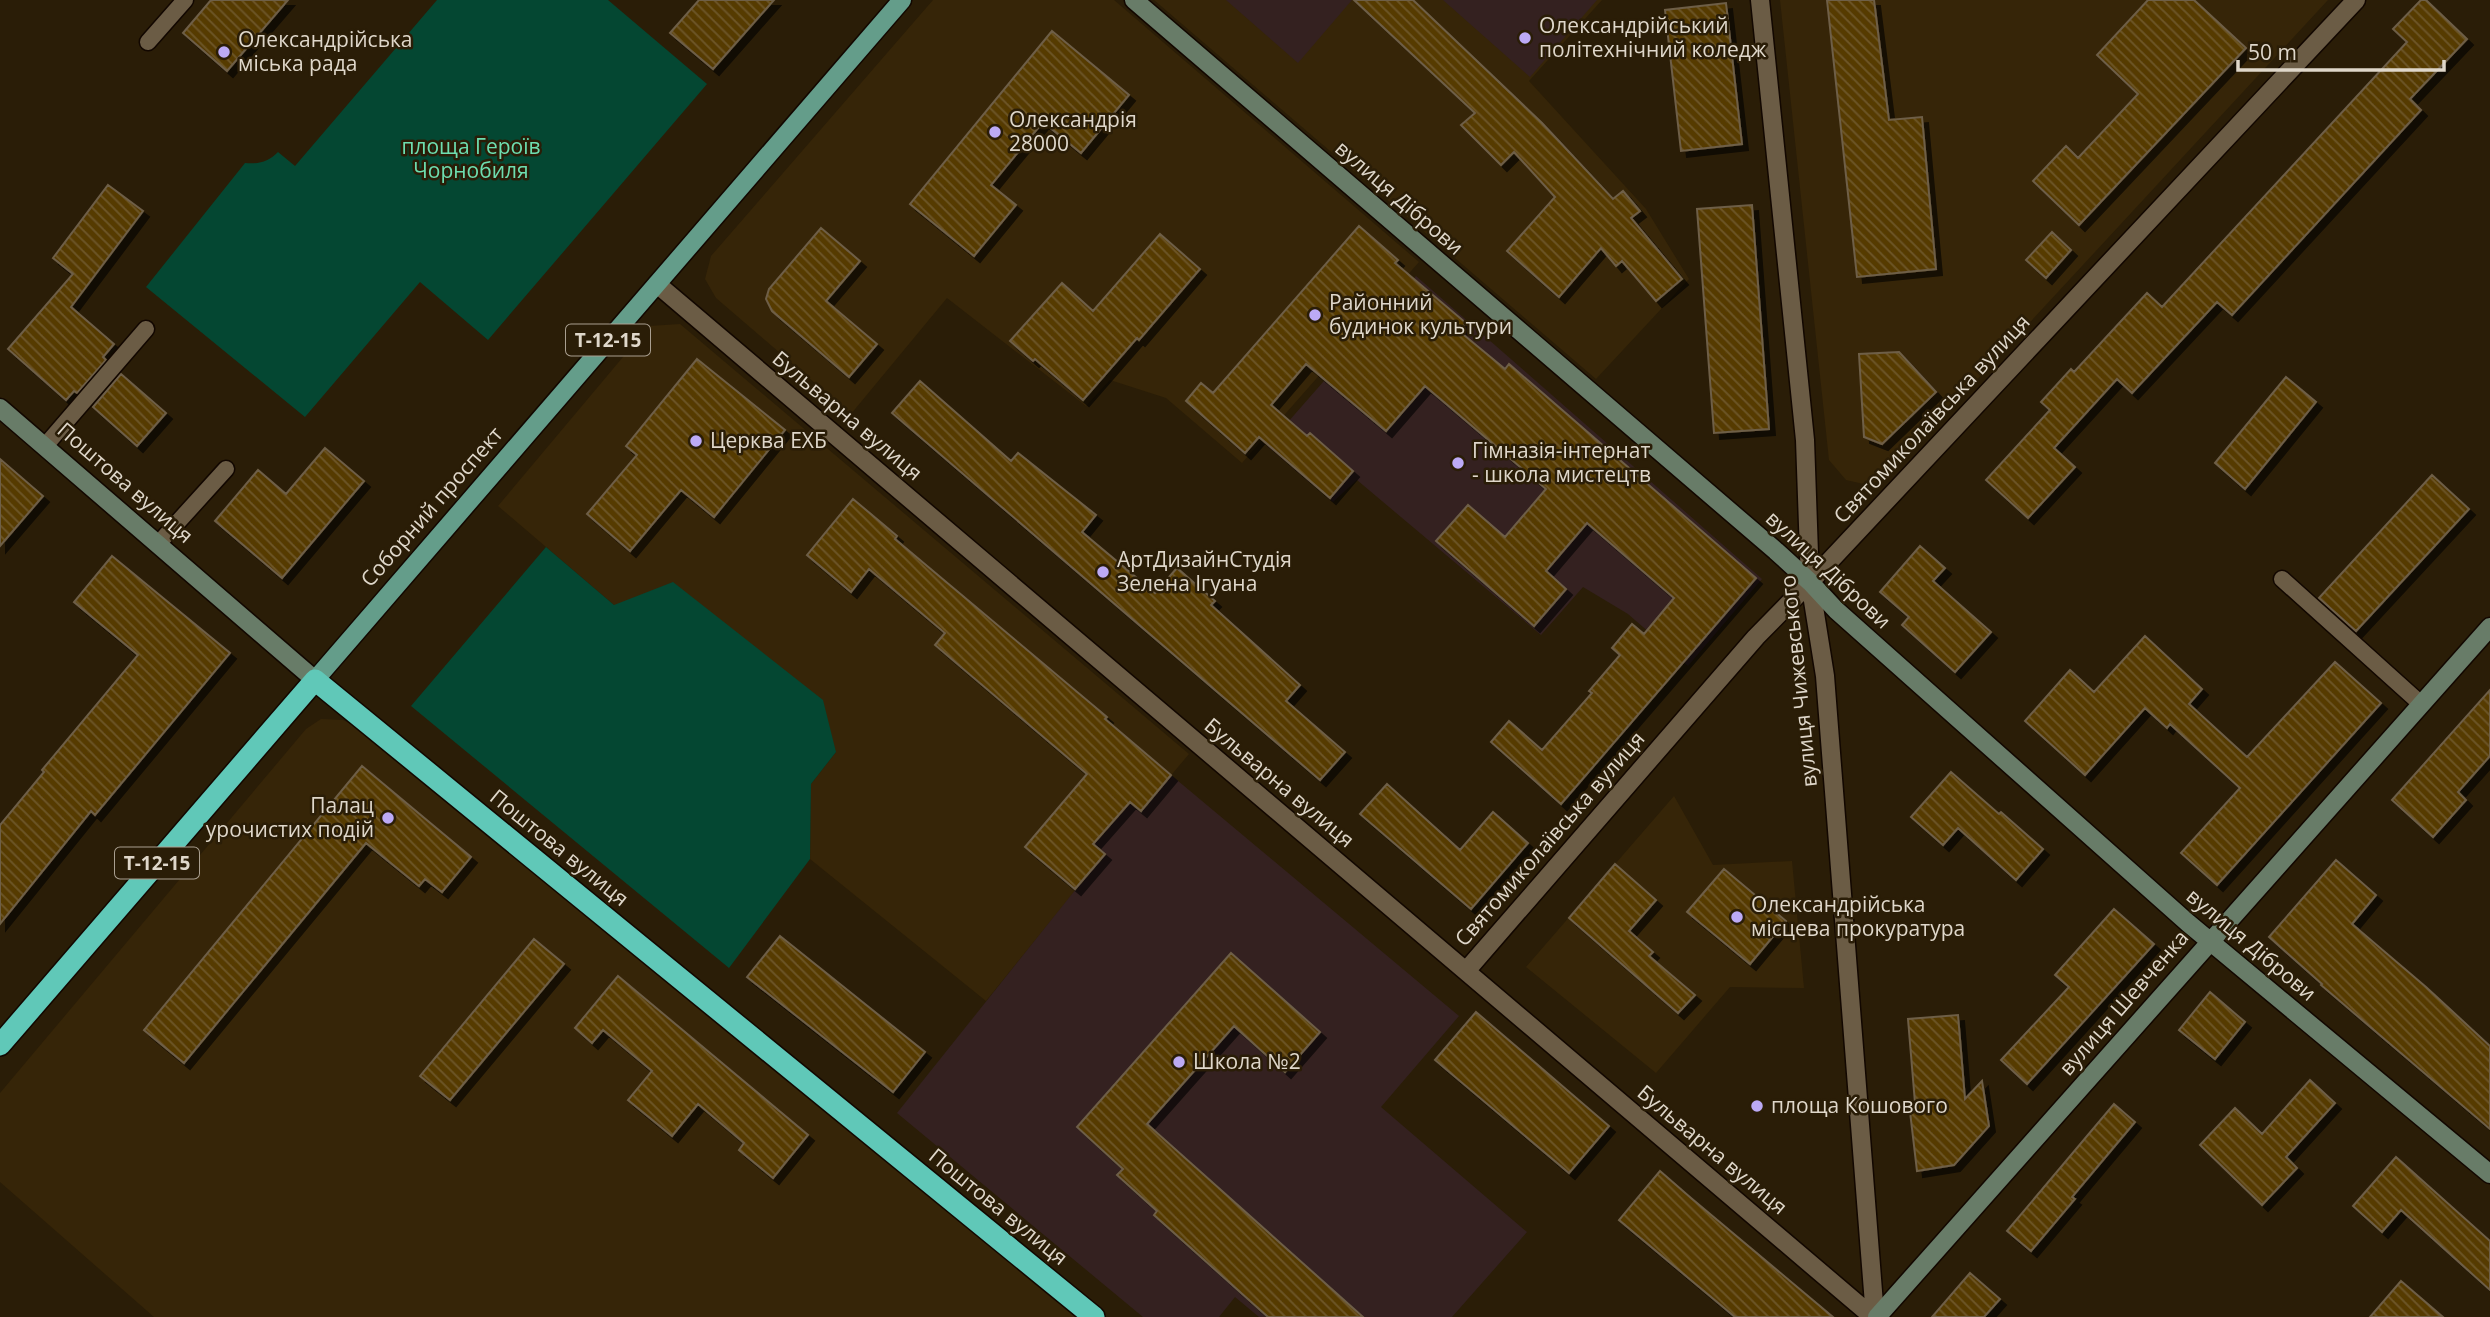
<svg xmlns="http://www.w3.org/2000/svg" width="2490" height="1317" viewBox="0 0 2490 1317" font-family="'Open Sans',sans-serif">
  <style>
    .built { fill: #362508 }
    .education { fill: #342120 }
    .park { fill: #044732 }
    .building { fill: url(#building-back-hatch); stroke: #6e5e47; stroke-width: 2; filter: url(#shadow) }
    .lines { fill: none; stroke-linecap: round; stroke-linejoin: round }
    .lane-casing { stroke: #120700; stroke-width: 19 }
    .street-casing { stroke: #120700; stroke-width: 21 }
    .secondary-casing { stroke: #120700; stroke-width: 21 }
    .primary-casing { stroke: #120700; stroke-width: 21 }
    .highway-casing { stroke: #120700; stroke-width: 24 }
    .lane { stroke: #6b5c45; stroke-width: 16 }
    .street { stroke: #6b5c45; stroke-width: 18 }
    .secondary { stroke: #687c68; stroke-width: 18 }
    .primary { stroke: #649d8a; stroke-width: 18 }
    .highway { stroke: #60c8b8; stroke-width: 21 }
    .poi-dot { fill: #bcaaf5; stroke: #2a1d07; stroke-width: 2.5 }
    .labels { text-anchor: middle; stroke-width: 5; stroke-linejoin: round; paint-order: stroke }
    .shield { fill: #2a1d07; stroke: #a99f90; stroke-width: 2 }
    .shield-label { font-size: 19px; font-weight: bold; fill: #dfd7ca }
    .poi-label { font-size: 21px; fill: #dfd7ca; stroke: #2a1d07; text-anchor: start }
    .park-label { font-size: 21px; fill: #6ddeb0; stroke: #2a1d07 }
    .street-label { font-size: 21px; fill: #dfd7ca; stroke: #2a1d07 }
  </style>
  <defs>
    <pattern id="building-back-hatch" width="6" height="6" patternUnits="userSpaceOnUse" patternTransform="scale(1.75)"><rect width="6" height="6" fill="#563b05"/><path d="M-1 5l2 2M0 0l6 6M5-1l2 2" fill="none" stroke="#6e5728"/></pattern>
    <filter id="shadow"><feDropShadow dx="6" dy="6" stdDeviation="0" flood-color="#0009"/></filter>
  </defs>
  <rect width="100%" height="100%" fill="#2a1d07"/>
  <!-- built -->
  <path class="built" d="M933 0H1114L1419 262 1242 463 1166 398 1110 380 1086 406 947 298 851 414 716 298 705 279 711 256Z
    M1154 0H1602L1529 81 1646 209 1689 279 1596 379Z
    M1780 0H2328L1886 478 1868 485 1846 480 1829 460Z
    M680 324 1189 754 1141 811 1129 802 1093 844 1105 854 986 1001 810 859 811 784 836 752 614 605 498 506 649 326Z
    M321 719 343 720 367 732 1076 1317H154L0 1182V1093L306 729Z
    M1674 796 1713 865 1792 861 1804 988 1730 987 1656 1073 1526 967Z"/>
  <!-- education -->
  <path class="education" d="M1226 0H1352L1298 63Z
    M1443 0H1597L1530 77Z
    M1416 276 1762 579 1688 666 1628 614 1583 587 1541 635 1357 480 1333 502 1267 446Z
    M1171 775 1459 1016 1381 1107 1527 1232 1452 1317H1259L1235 1297 1219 1317H1143L897 1113 1104 854 1093 844 1130 802 1141 811Z"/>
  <!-- park -->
  <path class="park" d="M437 0H608L707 84 488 340 420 282 305 417 146 287 245 163C260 164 268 162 278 152L295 166Z
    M546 547 614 605 673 582 823 700 836 752 811 784 810 859 729 968 411 706Z"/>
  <!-- building -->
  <path class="building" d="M211 0H288L227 71 183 33Z
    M699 0H774L713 69 670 33Z
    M1354 0H1413L1542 123 1613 199 1623 191 1640 211 1631 218 1682 279 1656 301 1622 261 1616 266 1601 248 1559 297 1507 251 1555 197 1514 152 1501 165 1461 125 1475 113Z
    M1827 0H1874L1889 120 1922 117 1936 269 1857 277Z
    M2148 0H2194L2246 48 2079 225 2033 181 2066 146 2078 158 2138 94 2097 55Z
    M2421 0H2426L2467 39 2410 99 2421 110 2232 315 2217 302 2132 393 2117 379 2054 448 2075 467 2028 518 1986 480 2050 410 2041 402 2071 369 2074 372 2147 293 2162 307 2407 42 2393 29Z
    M1726 3 1742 144 1681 151 1665 10Z
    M1052 31 1129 95 1081 153 1043 122 991 185 1016 205 974 256 910 204Z
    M108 185 143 211 71 307 114 344 103 357 106 360 77 393 74 391 66 400 8 349 73 274 53 258Z
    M1752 205 1769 429 1714 433 1697 209Z
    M1359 226 1398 260 1395 263 1466 323 1459 331 1505 369 1509 364 1756 578 1561 804 1491 742 1509 721 1542 750 1592 693 1589 691 1620 655 1612 648 1632 624 1644 634 1674 598 1587 523 1546 571 1566 589 1534 626 1436 541 1468 505 1505 537 1546 489 1425 386 1386 431 1306 364 1271 405 1307 436 1310 433 1353 471 1330 498 1259 437 1245 453 1186 401 1201 383 1213 393Z
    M821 228 860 261 826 301 877 344 849 377 772 311 766 299 769 289Z
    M2052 232 2071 250 2046 278 2026 260Z
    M1160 234 1200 269 1139 340 1137 338 1083 400 1035 359 1033 361 1010 341 1062 283 1093 311Z
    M1899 352 1936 392 1882 444 1864 437 1859 354Z
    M697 359 785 430 714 517 681 490 630 551 587 514 637 455 626 446Z
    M121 374 166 413 137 446 93 407Z
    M2286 377 2316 402 2245 489 2215 463Z
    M920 381 1011 461 1018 453 1096 515 1082 532 1155 593 1177 568 1215 601 1211 605 1300 685 1286 701 1345 752 1320 780 892 413Z
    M325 448 364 481 282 578 215 521 258 470 286 494Z
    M0 459 43 496 0 546Z
    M2432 475 2469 509 2356 631 2319 598Z
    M853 499 897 536 895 539 1107 717 1105 719 1171 775 1141 811 1130 802 1093 844 1105 854 1075 889 1025 847 1087 774 935 645 945 633 869 569 851 592 807 555Z
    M1920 546 1945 568 1933 581 1991 632 1955 672 1902 625 1909 617 1880 592Z
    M112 556 230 653 95 815 91 811 0 924V825L44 772 42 770 138 655 74 602Z
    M2145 636 2202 689 2189 704 2247 757 2335 662 2381 703 2217 885 2181 853 2240 788 2170 724 2167 728 2145 708 2085 775 2025 721 2070 670 2094 692Z
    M2490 690V756L2458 792 2466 800 2433 837 2392 800Z
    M362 766 471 857 442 892 425 879 419 886 366 843 184 1063 144 1030Z
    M1951 772 1999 814 2001 812 2043 849 2016 880 1958 828 1943 845 1911 817Z
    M1387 784 1460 850 1493 812 1528 843 1471 909 1360 814Z
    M2336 860 2376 895 2352 924 2426 987 2490 1046V1129L2321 985 2322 984 2269 937Z
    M1615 864 1656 900 1629 931 1653 952 1649 956 1695 995 1678 1013 1569 918Z
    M1724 869 1786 921 1750 964 1687 912Z
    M2114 909 2154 944 2027 1084 2001 1060 2069 987 2055 975Z
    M780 936 925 1052 893 1092 747 977Z
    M534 939 564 964 450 1100 420 1076Z
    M1231 953 1320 1032 1285 1072 1234 1026 1147 1124 1363 1317H1268L1154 1215 1157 1211 1117 1175 1123 1169 1077 1127Z
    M618 976 808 1135 773 1178 739 1150 744 1143 698 1104 672 1136 628 1100 652 1071 603 1030 592 1043 575 1028Z
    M2210 992 2245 1022 2215 1059 2179 1030Z
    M1476 1012 1609 1126 1569 1173 1435 1060Z
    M1958 1015 1965 1099 1982 1081 1989 1126 1954 1165 1917 1171 1909 1103H1915L1908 1019Z
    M2310 1080 2335 1103 2286 1157 2297 1168 2262 1205 2200 1145 2235 1108 2262 1134Z
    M2114 1104 2135 1122 2072 1197 2075 1199 2031 1251 2007 1231Z
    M2396 1157 2490 1241V1290L2401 1210 2382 1232 2353 1206Z
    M1660 1171 1691 1198 1833 1317H1735L1619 1220Z
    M1970 1273 2000 1299 1984 1317H1932Z
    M2401 1281 2443 1317H2370Z"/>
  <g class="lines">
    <!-- lane casing -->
    <g class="lane-casing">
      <path id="lane" d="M148 42 185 0
        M45 446 146 329
        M158 544 226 469
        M2282 579 2421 704"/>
    </g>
    <!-- street casing -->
    <g class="street-casing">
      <path id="street" d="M1760 0 1805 440 1810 582 1825 676 1875 1317
        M657 284 1873 1317
        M1466 971 1756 637 1810 582 2356 0"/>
    </g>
    <!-- secondary casing -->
    <g class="secondary-casing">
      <path id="secondary" d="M1134 0 1776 551 1810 582 1836 610 2188 923 2490 1174
        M0 408 315 680
        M1877 1317 2490 627"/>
    </g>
    <!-- primary casing -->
    <g class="primary-casing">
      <path id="primary" d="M315 680 902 0"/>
    </g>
    <!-- highway casing -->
    <g class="highway-casing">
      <path id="highway" d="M0 1045 315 680 1094 1317"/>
    </g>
    <!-- lane -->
    <use href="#lane" class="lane"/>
    <!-- street -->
    <use href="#street" class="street"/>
    <!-- secondary -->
    <use href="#secondary" class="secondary"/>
    <!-- primary -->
    <use href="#primary" class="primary"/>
    <!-- highway -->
    <use href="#highway" class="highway"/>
  </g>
  <!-- markers -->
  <g class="poi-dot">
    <circle cx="1525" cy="38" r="7"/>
    <circle cx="224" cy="52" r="7"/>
    <circle cx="995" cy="132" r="7"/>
    <circle cx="1315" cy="315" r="7"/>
    <circle cx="696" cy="441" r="7"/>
    <circle cx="1458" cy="463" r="7"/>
    <circle cx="1103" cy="572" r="7"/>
    <circle cx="388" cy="818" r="7"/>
    <circle cx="1737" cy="917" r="7"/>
    <circle cx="1179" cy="1062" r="7"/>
    <circle cx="1757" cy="1106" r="7"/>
  </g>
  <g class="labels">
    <!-- shield labels -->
    <g class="shield">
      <rect x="566" y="324.5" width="84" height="31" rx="5"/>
      <rect x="115" y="847.5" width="84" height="31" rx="5"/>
    </g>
    <g class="shield-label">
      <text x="608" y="347">Т-12-15</text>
      <text x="157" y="870">Т-12-15</text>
    </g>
    <!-- poi labels -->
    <g class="poi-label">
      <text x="1539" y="33">Олександрійський<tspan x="1539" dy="24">політехнічний коледж</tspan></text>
      <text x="238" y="47">Олександрійська<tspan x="238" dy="24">міська рада</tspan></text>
      <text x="1009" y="127">Олександрія<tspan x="1009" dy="24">28000</tspan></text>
      <text x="1329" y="310">Районний<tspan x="1329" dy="24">будинок культури</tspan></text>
      <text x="710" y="448">Церква ЕХБ</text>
      <text x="1472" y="458">Гімназія-інтернат<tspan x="1472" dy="24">- школа мистецтв</tspan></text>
      <text x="1117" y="567">АртДизайнСтудія<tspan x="1117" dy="24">Зелена Ігуана</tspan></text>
      <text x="374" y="813" text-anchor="end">Палац<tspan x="374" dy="24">урочистих подій</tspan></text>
      <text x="1751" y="912">Олександрійська<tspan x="1751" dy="24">місцева прокуратура</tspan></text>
      <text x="1193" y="1069">Школа №2</text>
      <text x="1771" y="1113">площа Кошового</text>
    </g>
    <!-- park labels -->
    <g class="park-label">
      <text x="471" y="154">площа Героїв<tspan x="471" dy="24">Чорнобиля</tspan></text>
    </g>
    <!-- street labels -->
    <g class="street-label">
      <text transform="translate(1399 198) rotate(41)" y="7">вулиця Діброви</text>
      <text transform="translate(847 416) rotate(40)" y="7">Бульварна вулиця</text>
      <text transform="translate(1932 419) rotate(-47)" y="7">Святомиколаївська вулиця</text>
      <text transform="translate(125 483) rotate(41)" y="7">Поштова вулиця</text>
      <text transform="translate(432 507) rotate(-49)" y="7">Соборний проспект</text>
      <text transform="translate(1828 570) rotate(43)" y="7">вулиця Діброви</text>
      <text transform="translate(1799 681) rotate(-96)" y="7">вулиця Чижевського</text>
      <text transform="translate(1279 783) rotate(40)" y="7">Бульварна вулиця</text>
      <text transform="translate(1550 839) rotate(-49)" y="7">Святомиколаївська вулиця</text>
      <text transform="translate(559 848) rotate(39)" y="7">Поштова вулиця</text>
      <text transform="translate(2251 945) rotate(40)" y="7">вулиця Діброви</text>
      <text transform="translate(2124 1003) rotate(-49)" y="7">вулиця Шевченка</text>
      <text transform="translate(1712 1150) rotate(40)" y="7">Бульварна вулиця</text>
      <text transform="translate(998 1207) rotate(39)" y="7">Поштова вулиця</text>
    </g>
  </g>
  <!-- scale -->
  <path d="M2238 60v10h206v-10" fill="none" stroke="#dfd7ca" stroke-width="3.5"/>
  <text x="2248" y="60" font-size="21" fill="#dfd7ca" stroke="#2a1d07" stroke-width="5" paint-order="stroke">50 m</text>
</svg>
